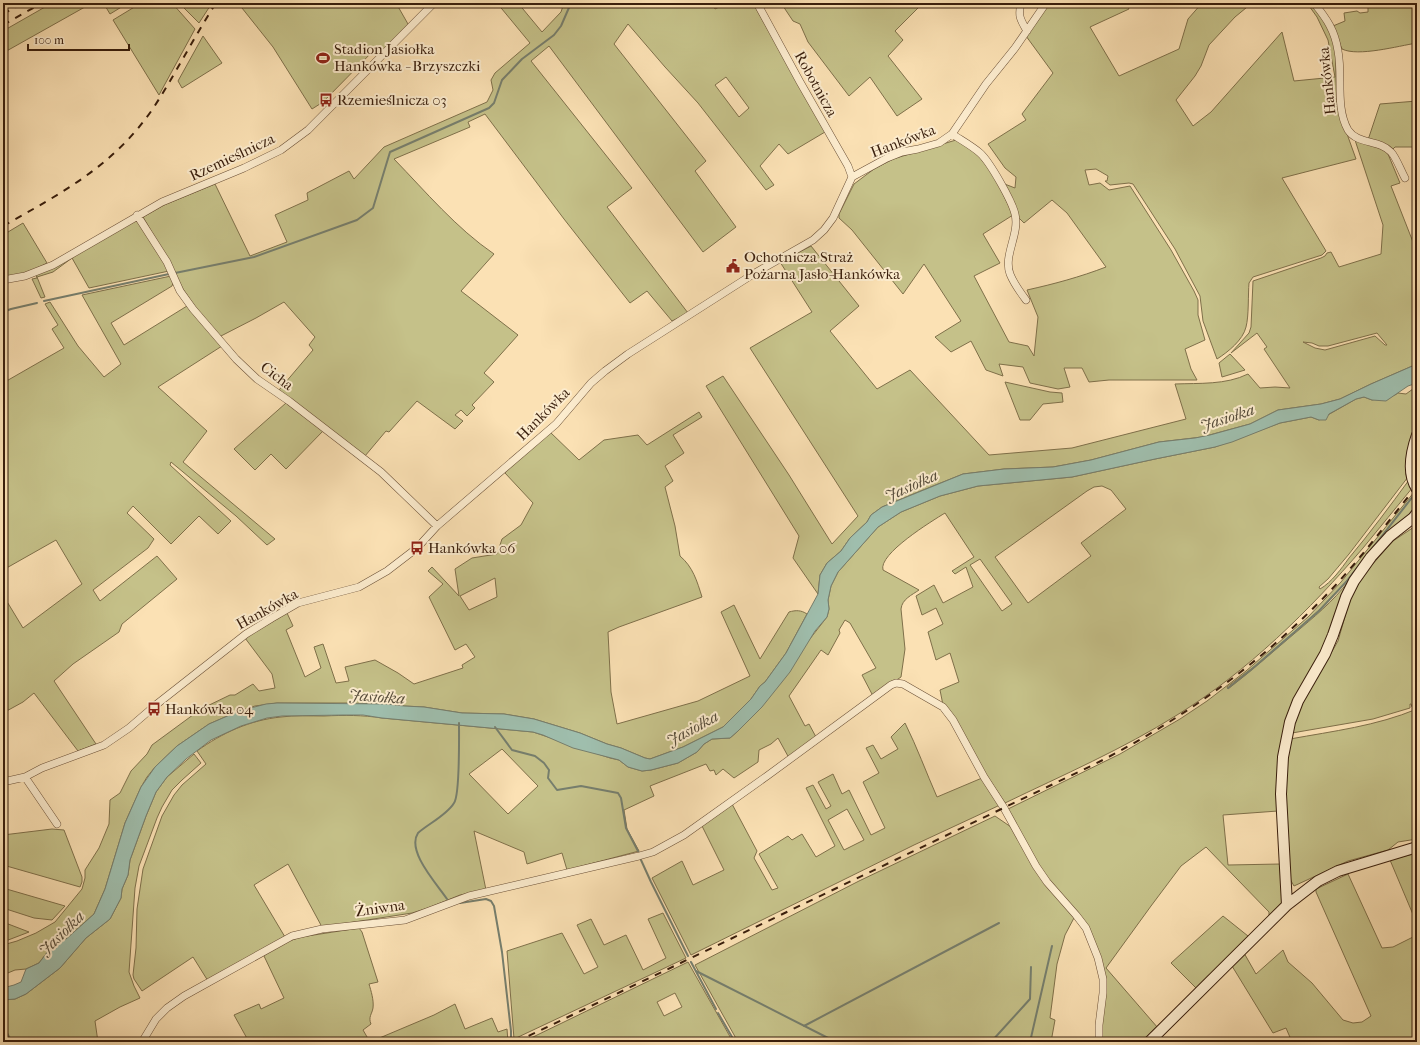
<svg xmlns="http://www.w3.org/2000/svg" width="1420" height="1045" viewBox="0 0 1420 1045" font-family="'IM FELL French Canon',serif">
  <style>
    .green { fill: #c5c189; stroke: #7f704a; fill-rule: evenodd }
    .water { fill: #9fbead; stroke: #767e6d }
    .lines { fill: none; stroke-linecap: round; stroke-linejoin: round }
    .stream { stroke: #767e6d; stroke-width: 2 }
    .street-casing { stroke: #6a4f36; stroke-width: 8 }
    .secondary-casing { stroke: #391e0c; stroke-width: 12 }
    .street { stroke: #fcecce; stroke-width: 7 }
    .secondary { stroke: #fcecce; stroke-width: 10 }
    .rail { stroke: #391e0c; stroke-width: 2; stroke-dasharray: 7 7; stroke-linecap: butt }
    .labels { text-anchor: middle; stroke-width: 4; stroke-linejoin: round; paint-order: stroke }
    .poi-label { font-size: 15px; fill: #391e0c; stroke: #fcecce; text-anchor: start }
    .street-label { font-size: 15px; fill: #391e0c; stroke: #fcecce }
    .water-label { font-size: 16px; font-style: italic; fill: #584e3c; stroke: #fcecce }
  </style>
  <rect width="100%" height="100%" fill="#fbe1b4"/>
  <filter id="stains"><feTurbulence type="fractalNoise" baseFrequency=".005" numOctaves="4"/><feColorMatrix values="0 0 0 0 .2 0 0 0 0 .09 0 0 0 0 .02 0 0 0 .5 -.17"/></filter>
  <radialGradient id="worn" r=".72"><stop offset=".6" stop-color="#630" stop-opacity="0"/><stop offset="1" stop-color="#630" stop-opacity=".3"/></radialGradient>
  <!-- green -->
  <path class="green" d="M52 3H92L3 53V31Z
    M107 3H128L110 14 104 4Z
    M141 3H172L195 29 159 95 113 20Z
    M179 3H212L199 23Z
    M238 3H396L408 24 383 52 378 46 323 102 312 109 273 47Z
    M497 3H518L542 32 561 12 564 3H712L715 9 727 3H753L825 132 788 154 779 144 760 166 774 185 766 190 698 103 665 67 628 24 614 44 706 161 695 171 736 227 703 252 549 46 531 61 632 188 607 207 688 313 672 321 647 291 630 303 564 219 485 114 468 122 470 127 394 159C426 192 456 228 494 254L461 291 518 335 484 373 494 382 472 405 475 408 467 416 461 410 455 415 463 421 455 429 417 401 389 432 386 431 365 456 279 390 313 350 309 345 315 337 284 302 256 318 219 337 205 321 183 289 165 255 143 217 164 205 215 184 250 256 287 242 275 215 308 200 307 193 349 171 354 179 384 147 487 102 493 90 491 80 495 73 530 43ZM726 77 749 108 739 117 715 85Z
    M781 3H923L895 31 903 40 888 56 922 99 897 116 870 77 849 96 808 42 800 24 793 21Z
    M1049 3H1126L1129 9 1090 27 1119 76 1179 49 1188 19 1202 3H1252L1235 17 1209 45 1201 66 1195 76 1176 100 1193 126 1211 112 1282 32 1294 81 1335 77 1328 40 1317 17 1307 3H1311L1326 22 1336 48V79L1337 106 1356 159 1282 178 1326 251 1322 255 1253 277 1249 283C1248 294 1249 316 1246 327 1243 340 1228 352 1217 359L1203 321 1200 296 1175 249 1133 184 1129 183 1110 185 1105 181H1107L1108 176 1096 169 1085 170 1089 185 1100 183 1109 190 1130 186 1171 250 1194 291 1198 300V315L1205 340 1185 349 1191 369 1197 380H1109L1089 382 1082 368H1064L1070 387 1058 389 1030 383 1023 367 999 364 1003 376 986 370 971 341 951 352 935 337 961 321 924 264 903 294 852 230 839 218V214L854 184 874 169 893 159 956 140 977 154 994 175 1013 215 983 234 1000 263 974 276 1009 342 1028 346 1034 356 1038 317 1027 290C1054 284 1080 277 1106 267L1067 213 1052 200 1024 223 1017 216 1002 183 1015 188 1016 177 1005 168 988 144 1026 120 1022 114 1053 73 1026 36Z
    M1368 3H1417V43C1398 46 1358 57 1342 49L1333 26 1345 21 1344 13 1357 11 1360 13 1368 12Z
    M203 36 222 63 182 88 178 81Z
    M1417 101V147H1395L1392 150 1368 140 1380 104Z
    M1355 140 1382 149 1388 154 1400 183 1391 186 1413 242 1417 240V364L1371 384 1340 399 1321 404 1278 410 1250 424 1202 437 1159 442 1091 460 1053 467 1004 469 963 474 923 490 882 507 871 515 867 522 850 538 841 551 827 563 820 575 818 594 793 558 799 536 706 386 723 376 789 475 832 544 858 516 750 348 812 312 780 262 811 246 859 306 830 331 877 389 910 370 989 455 1072 448 1186 419 1175 384C1199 383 1226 385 1248 374L1260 388 1275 387 1290 388 1264 349 1267 347 1257 333 1231 353 1249 333 1251 327 1253 281 1321 258 1325 256 1327 253 1331 252 1339 267 1381 254 1383 225ZM1377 333 1387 345H1385L1375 336 1325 350 1315 348 1303 342 1312 343 1319 346H1328Z
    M137 220 169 271 89 288 72 258 53 272 37 277 45 297 41 298 33 281 32 279 37 278 36 275Z
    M23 223 47 263C33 271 19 275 3 278V235Z
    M171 276 173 283 172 286 111 323 124 345 187 306 222 346 158 387 207 431 183 462 275 539 267 545 236 516 171 462 170 465 231 521 218 534 199 516 171 544 133 506 127 513 154 539 148 548 93 590 100 601 157 556 177 579 122 624 119 632 73 664 54 681 96 744 78 751 34 693 23 702 3 713V595L23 628 82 584 56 540 3 570V383L64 348 52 329 58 325 45 304 50 302 78 346 104 377 121 364 82 295Z
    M1230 354 1245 370 1222 377 1219 363Z
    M1005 382 1050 392 1062 393 1063 402 1043 404 1030 420H1020Z
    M1417 386V401L1416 403H1417V424L1412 442 1408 477 1349 554 1328 579 1319 587 1320 589C1332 582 1341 569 1349 558 1370 533 1390 506 1409 480L1413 487C1396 507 1380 528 1363 548 1310 610 1247 672 1177 715 1123 749 1063 775 1005 803L987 776 943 705 940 690 959 682 950 653 936 660 928 632 943 624 936 608 922 615 916 596 934 585 943 603 973 587 966 567 955 574 952 571 974 557 945 513C932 521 878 554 883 570L919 590C912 595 902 599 901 609L905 649 901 677 873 696 862 675 876 668 850 623 845 620 839 630 840 633 828 655 821 650 789 696 805 726 809 724 816 737 789 758 778 738 771 744 759 750 758 762 734 778 723 769 716 775 714 770 710 771 706 764 650 786 654 796 624 810 627 829 639 851 567 870 562 853 527 864 524 852 474 831 486 890 460 895 428 908 412 913 322 927 288 864 254 885 285 937 208 981 193 957 142 991 134 979 133 975 136 948 137 909 143 869 162 816 174 795 182 785 206 764 197 751C222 733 250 720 281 717 295 715 310 716 324 716 344 715 363 715 382 718L533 732 610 758 619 760 628 767 642 771 651 770 678 763 697 752 704 744 712 739 730 738 738 731 827 617 829 609 828 600 831 586 838 572 878 527 901 512 940 496 978 486 1072 477 1155 459 1215 447 1280 423 1311 417 1319 420 1356 399 1364 397 1372 400 1395 395 1398 393 1406 394ZM1102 486 1111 490 1126 509 1081 543 1091 556 1028 603 995 557 1087 491 1094 487ZM980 559 1012 604 1002 611 970 565ZM502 749 538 786 508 814 469 774Z
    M286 403 323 431 286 469 271 454 255 470 234 449Z
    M699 412 702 417 673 435 684 453 665 466 673 481 665 487 675 526 680 556C693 567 697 581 702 597L619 627 608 632 611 692 617 724 698 701 750 676 721 612 734 605 760 659 789 612C796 610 801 610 807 614L786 653 765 682 760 686 751 699 723 727 683 747 650 759 645 758 621 748 607 744 580 733 534 719 504 714 462 713 424 707 404 706 387 704 346 703H277L255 706 239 711 209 724 177 746 155 767 147 777 141 787 125 823 105 889 94 914 65 940 59 941 52 946 39 963 26 969 15 970 3 975V945L17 941 36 933 55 922 82 889 85 878V870L99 848 109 824 110 800 120 793 131 771 147 754 152 745 201 709 230 695H235L253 684 259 691 275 688 272 674 245 638 287 613 293 626 286 630 305 677 321 668 314 647 323 644 336 683 349 681 345 667 375 660 398 673 414 684 463 668 462 665 475 657 466 644 455 650 429 597 443 584 428 571 432 567 459 596 455 569 472 558 497 554 502 539 521 525 533 503 505 473 507 469 550 432 579 460 604 440 638 435 647 445ZM495 578 497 597 469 610 460 596Z
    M1415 491 1416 492 1345 583 1319 610 1259 663 1227 687 1228 689C1254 669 1277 648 1301 628 1320 612 1341 594 1354 573L1416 492 1417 507 1416 511 1380 542 1326 644 1297 694 1278 811 1223 815 1228 865 1281 864 1283 901 1281 906 1269 917V912L1206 847 1181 866 1151 906 1106 968 1158 1028 1145 1042H1100L1104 996 1095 944 1044 875 1008 809 1120 754 1180 719 1207 701 1246 671 1308 617 1341 582Z
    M1417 525V705L1412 707 1411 704H1410V708L1373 719 1292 733 1295 721 1300 707 1338 641 1350 599 1363 575 1393 541Z
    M1417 709V839L1398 842 1388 850 1348 861 1294 886 1290 879 1285 777 1290 739C1334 731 1376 726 1417 709Z
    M905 723C917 747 926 772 937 797L982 778 1000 805 914 845 691 955 652 878 682 861 693 885 724 870 702 826 732 804 757 851 754 858 772 890 778 888 759 854 788 836 792 840 802 834 816 857 835 846 806 788 813 785 826 809 831 806 818 782 833 774 842 794 849 790 871 835 885 828 863 782 879 773 866 748 873 745 881 759 898 749 891 737ZM847 809 864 840 844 850 828 820Z
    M194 754 201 763 182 780 172 790 162 807 157 818 139 866 135 888 129 972 134 986 140 998 120 1007 95 1021 98 1042H9L3 1033V1000L15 999 26 994 60 968 86 938 110 919 121 898 122 889 128 875 130 860 146 816 156 792 167 777Z
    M995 816 1011 827 1075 916 1065 935 1057 964 1050 1018 1055 1020 1051 1042H738L695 965 859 881Z
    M52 829 64 830 82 877V882L80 887 3 865V835Z
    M1417 853V924L1390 860Z
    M1348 874 1382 948 1393 947 1417 935V1042H1292L1286 1028 1273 1033 1232 966 1244 953 1256 974 1283 950 1288 962 1312 983 1343 1020 1353 1023 1362 1022 1371 1016 1316 892V889Z
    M3 888 65 906 52 920 34 918 3 908Z
    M663 913 686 958 514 1039 507 951 562 933 584 974 598 967 577 925 591 919 604 945 626 935 643 970 666 958 648 919Z
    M1223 916 1248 936 1197 989 1171 963Z
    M3 922 29 932 3 942Z
    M359 928 362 932 378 982 369 984C371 991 374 1000 373 1008 372 1014 368 1017 371 1024L363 1030 370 1042H249L234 1015 259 1004 261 1009 284 998 264 956 265 953 286 942 301 937Z
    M688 962 733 1042H523L533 1037ZM675 993 682 1007 664 1016 657 1002Z
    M455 1004 465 1029 492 1018 498 1032 507 1029 508 1042H370L434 1015Z"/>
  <!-- water -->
  <path class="water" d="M1417 364V383L1408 386 1386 401 1372 400 1364 397 1356 399 1329 414 1326 420H1319L1311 417 1280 423 1232 442 1215 447 1155 459 1072 477 978 486 940 496 901 512 878 527 838 572 831 586 828 600 829 609 827 617 815 631 790 672 762 707 738 731 730 738 712 739 704 744 697 752 678 763 651 770 642 771 628 767 619 760 573 748 543 735 533 732 382 718 363 715H344L282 716 267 718 241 726 211 740 186 759 167 777 156 792 146 816 130 860 128 875 122 889 121 898 110 919 86 938 60 968 26 994 15 999 3 1000V988L14 985 21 982 26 969 39 963 52 946 59 941 65 940 94 914 105 889 125 823 141 787 155 767 177 746 209 724 239 711 266 704 277 703 387 704 404 706 424 707 462 713 504 714 534 719 580 733 607 744 621 748 645 758 650 759 683 747 723 727 751 699 760 686 765 682 786 653 818 594 820 575 827 563 841 551 850 538 867 522 871 515 882 507 963 474 1004 469 1053 467 1091 460 1159 442 1195 438 1210 435 1250 424 1278 410 1321 404 1340 399 1371 384Z"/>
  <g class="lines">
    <!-- stream -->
    <path class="stream" d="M175 273 254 257 357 220 373 208 390 152 489 108 494 103 502 80 522 59 554 35 561 26 571 3
      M44 301 169 274
      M3 312 11 309 37 303
      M1228 688 1252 669 1319 611 1346 582 1414 495
      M495 727 512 750 535 756 544 763 549 770 548 778 557 790 581 786 618 793 621 798 626 828 639 853
      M641 860 651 882 688 956
      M447 899C437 884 406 851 418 833 428 824 447 815 454 803 460 795 459 736 459 723
      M460 903 486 899 491 901 494 906 502 952 511 1031V1040
      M691 962 716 1009
      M696 971 836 1042
      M718 1013 735 1042
      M3 1026 12 1042
      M804 1026 999 923
      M991 1042 1030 999 1031 967
      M1030 1042 1052 946"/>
    <!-- street casing -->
    <g class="street-casing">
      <path id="street" d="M757 3 800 82 848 166 852 177
        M1021 3C1018 16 1020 19 1027 31
        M1314 3C1327 19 1335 31 1338 51 1343 76 1335 107 1348 130 1358 145 1379 139 1391 152 1396 157 1401 171 1405 178
        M952 134C961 140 972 146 980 153 990 162 1012 201 1015 214 1020 234 1003 255 1010 274 1014 284 1020 292 1026 300
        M137 215 167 262 180 291 193 309 236 359 257 379 289 401 381 472 437 526
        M3 280 25 276 53 265 162 202 244 168 281 150 308 130 434 3
        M25 777 57 824
        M3 782 25 777 42 768 104 745 129 728 157 704 246 634 272 618 298 603 359 587 387 571 417 548 437 526 556 424 591 383 605 371 628 354 755 273 813 240 824 230 833 218 852 177 887 158 902 152 918 149 939 143 952 134 986 84 1015 48 1046 3
        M142 1042 156 1019 167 1008 184 996 292 936 322 929 405 920 469 896 639 856 653 852 684 835 767 776 891 685 896 683 903 684 943 707 953 720 984 777 1004 808 1036 866 1047 882 1076 915 1086 928 1098 958 1103 979V993L1099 1025V1042"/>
    </g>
    <!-- secondary casing -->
    <g class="secondary-casing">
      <path id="secondary" d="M1417 435C1411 452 1407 474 1417 489
        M1287 905 1281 794 1283 757 1290 722 1298 701 1325 654 1333 635 1346 597 1354 581 1371 557 1390 536 1413 518 1417 513
        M1149 1042 1287 905 1318 881 1338 871 1417 847"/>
    </g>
    <!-- street -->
    <use href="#street" class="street"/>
    <!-- secondary -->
    <use href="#secondary" class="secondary"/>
    <!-- rail -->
    <path class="rail" d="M3 14 23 3
      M3 25 42 3
      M3 226C62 193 115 165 154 107 176 73 194 37 216 3
      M516 1042 1093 765C1182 720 1263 662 1332 589 1362 557 1389 520 1417 486"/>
  </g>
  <!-- icons -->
  <defs>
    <g id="stadium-bare" transform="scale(1.08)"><path d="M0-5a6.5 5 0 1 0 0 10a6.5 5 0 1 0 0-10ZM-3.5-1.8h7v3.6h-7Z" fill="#8f2418" stroke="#fcecce" stroke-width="2.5" paint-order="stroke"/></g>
    <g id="bus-bare" transform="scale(1.08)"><path d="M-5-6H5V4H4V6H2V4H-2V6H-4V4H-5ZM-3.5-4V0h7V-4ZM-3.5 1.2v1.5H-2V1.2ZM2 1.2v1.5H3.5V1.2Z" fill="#8f2418" stroke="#fcecce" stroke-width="2.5" paint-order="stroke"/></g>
    <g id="civic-bare" transform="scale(1.08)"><path d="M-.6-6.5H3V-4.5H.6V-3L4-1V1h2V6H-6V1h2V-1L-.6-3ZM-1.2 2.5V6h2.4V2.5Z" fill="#8f2418" stroke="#fcecce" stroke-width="2.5" paint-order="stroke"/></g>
  </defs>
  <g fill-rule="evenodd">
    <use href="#stadium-bare" x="323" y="58"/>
    <use href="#bus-bare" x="326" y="100"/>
    <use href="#civic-bare" x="733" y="266"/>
    <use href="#bus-bare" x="417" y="548"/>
    <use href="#bus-bare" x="154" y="709"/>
  </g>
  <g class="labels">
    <!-- poi labels -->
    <g class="poi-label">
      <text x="334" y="54">Stadion Jasiołka<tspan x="334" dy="17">Hankówka - Brzyszczki</tspan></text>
      <text x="337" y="105">Rzemieślnicza 03</text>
      <text x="744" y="262">Ochotnicza Straż<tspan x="744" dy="17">Pożarna Jasło-Hankówka</tspan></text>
      <text x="428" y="553">Hankówka 06</text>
      <text x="165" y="714">Hankówka 04</text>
    </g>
    <!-- street labels -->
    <g class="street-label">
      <text transform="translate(1327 81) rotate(-96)" y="5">Hankówka</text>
      <text transform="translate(816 84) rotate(61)" y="5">Robotnicza</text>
      <text transform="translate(903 141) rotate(-21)" y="5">Hankówka</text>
      <text transform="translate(232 157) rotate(-25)" y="5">Rzemieślnicza</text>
      <text transform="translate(277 376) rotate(37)" y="5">Cicha</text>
      <text transform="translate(543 414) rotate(-45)" y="5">Hankówka</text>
      <text transform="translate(267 609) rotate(-29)" y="5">Hankówka</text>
      <text transform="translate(380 908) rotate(-8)" y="5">Żniwna</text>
    </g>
    <!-- water labels -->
    <g class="water-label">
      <text transform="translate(1227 417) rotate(-18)" y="6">Jasiołka</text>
      <text transform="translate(911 485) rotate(-24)" y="6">Jasiołka</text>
      <text transform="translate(377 696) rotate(4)" y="6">Jasiołka</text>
      <text transform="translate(692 728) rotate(-29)" y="6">Jasiołka</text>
      <text transform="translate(61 933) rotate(-44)" y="6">Jasiołka</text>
    </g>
  </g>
  <!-- margin -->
  <rect width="1420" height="1045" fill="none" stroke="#fbe1b4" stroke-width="16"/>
  <rect x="4" y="4" width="1412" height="1037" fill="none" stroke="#391e0c" stroke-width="2"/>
  <rect x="8" y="8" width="1404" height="1029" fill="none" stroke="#391e0c"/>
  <!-- scale -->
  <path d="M28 44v6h101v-6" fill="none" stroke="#391e0c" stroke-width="2"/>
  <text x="34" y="44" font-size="12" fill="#391e0c" stroke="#fcecce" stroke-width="3" paint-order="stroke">100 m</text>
  <rect width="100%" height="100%" filter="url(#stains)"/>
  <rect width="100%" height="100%" fill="url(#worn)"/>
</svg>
